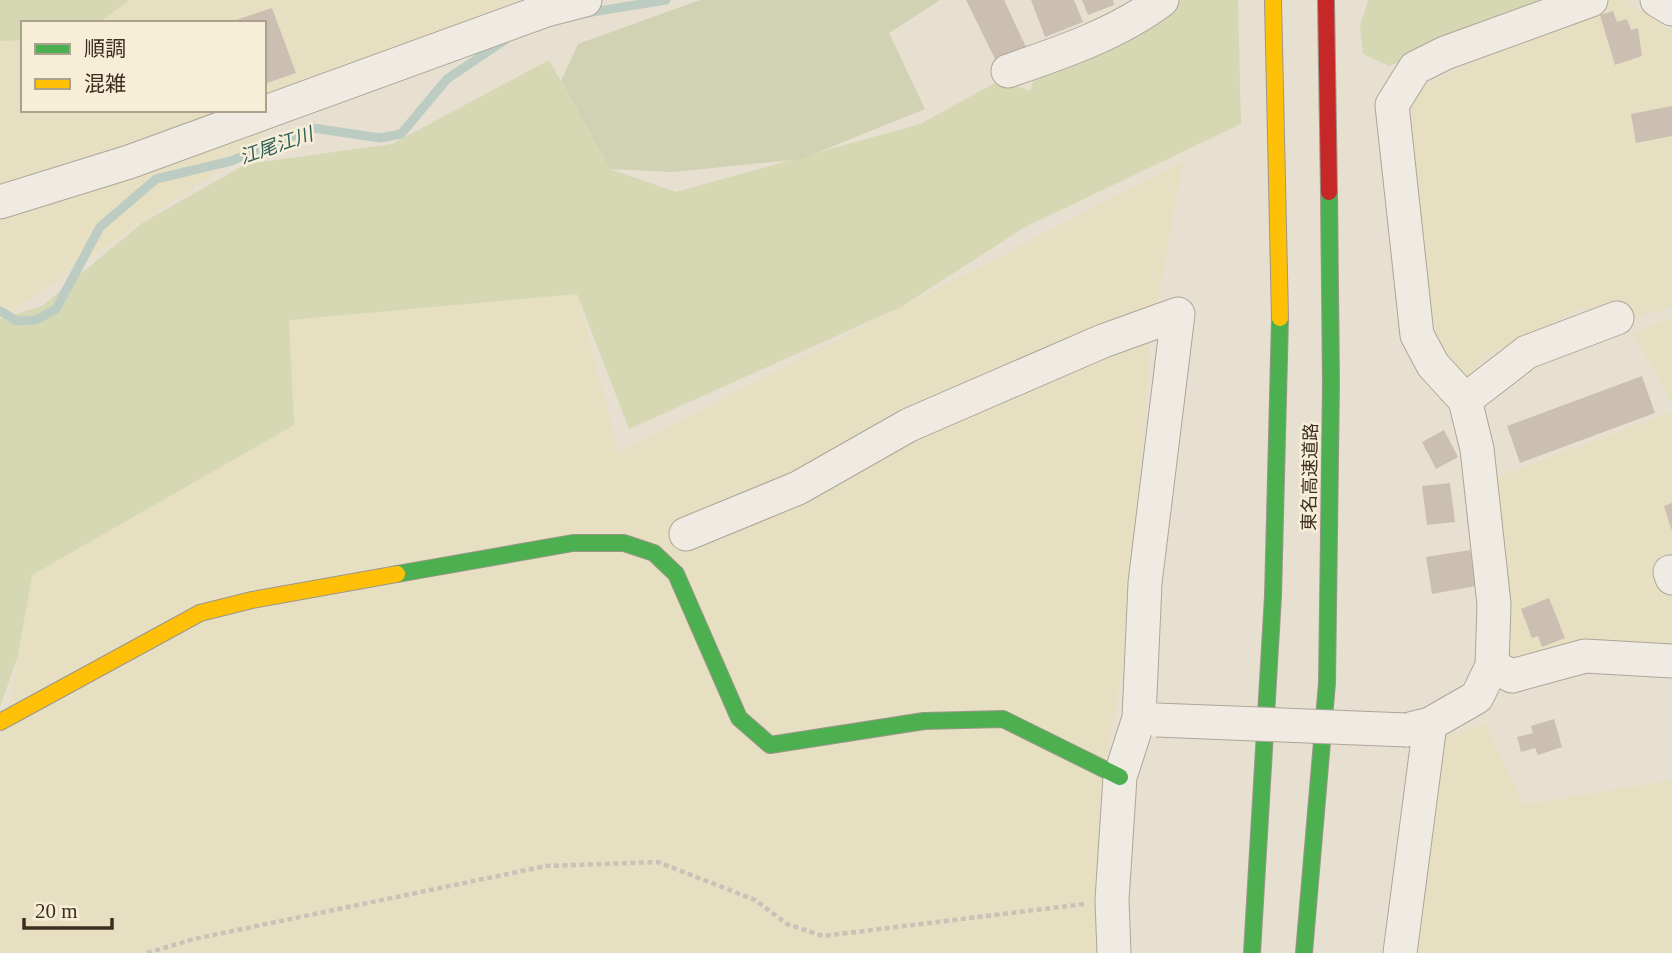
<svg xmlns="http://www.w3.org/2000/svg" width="1672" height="953" viewBox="0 0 1672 953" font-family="'Times New Roman','Noto Sans JP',serif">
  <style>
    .farmland { fill: #e6dfc2 }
    .green { fill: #d6d7b3 }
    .cemetery { fill: #d1d1b3 }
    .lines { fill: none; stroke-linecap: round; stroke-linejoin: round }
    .stream { stroke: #bcccc2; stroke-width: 9 }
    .building { fill: #cbbfb2 }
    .street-casing { stroke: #ada599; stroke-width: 35 }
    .fast-casing { stroke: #9c958a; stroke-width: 18 }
    .slow-casing { stroke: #9c958a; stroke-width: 18 }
    .jam-casing { stroke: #9c958a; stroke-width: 18 }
    .path { stroke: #c8c2b9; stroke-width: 4.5; stroke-dasharray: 5 3.5; stroke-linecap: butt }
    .street { stroke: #efebe3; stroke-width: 33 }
    .fast { stroke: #4caf50; stroke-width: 16 }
    .slow { stroke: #ffc107; stroke-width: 16 }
    .jam { stroke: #c62828; stroke-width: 16 }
    .street-bridge-casing { stroke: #ada599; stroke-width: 35; stroke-linecap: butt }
    .street-bridge { stroke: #efebe3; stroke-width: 33 }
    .labels { text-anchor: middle; stroke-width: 5; stroke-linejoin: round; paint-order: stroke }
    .street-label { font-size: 18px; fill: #3d2e20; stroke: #f7eed8 }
    .water-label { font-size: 19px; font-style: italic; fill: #2f5d5a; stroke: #f7eed8 }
  </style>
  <rect width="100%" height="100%" fill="#e7e0d1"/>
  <!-- farmland -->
  <path class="farmland" d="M130 0H518L344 69 231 161 0 319V37H23V110H264V23H98Z
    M1609 0H1625L1672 31V307L1627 320 1581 308 1486 356 1465 381 1427 329 1408 110 1427 83Z
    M1183 162 1150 345 1130 623 1100 799 1103 953H0V736L10 703 34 563 286 430 289 320 577 294 619 452Z
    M1672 318V404L1633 333Z
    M1672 412V646L1577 640 1510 659 1494 478Z
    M1486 724 1523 805 1672 780V953H1411L1439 738Z"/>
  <!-- green -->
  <path class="green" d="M0 0H130L98 23H23V40L0 41Z
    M1142 0H1238L1241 124 1025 227 901 307 629 429 577 294 289 320 294 425 32 575 18 656 0 707V319L42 306 142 223 246 164 392 144 549 60 610 169 676 192 920 124 1000 80 1030 91 1039 61Z
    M1368 0H1564L1389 66 1363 54 1360 26Z"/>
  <!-- cemetery -->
  <path class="cemetery" d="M700 0H940L889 33 925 109 801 159 673 172 610 169 561 81 578 44Z"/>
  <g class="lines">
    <!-- stream -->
    <path class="stream" d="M586 13 666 0
      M0 311 17 321 36 320 56 309 100 227 156 179 231 161 313 128 380 138 401 134 447 79 505 40"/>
  </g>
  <!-- building -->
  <path class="building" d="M966 0H1004L1026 47 996 61Z
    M1031 0H1074L1083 22 1045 37Z
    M1082 0H1113L1114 5 1088 15Z
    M272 8 296 73 264 84V23L230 22Z
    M1613 11 1617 22 1627 19 1631 30 1638 28 1642 56 1615 65 1600 15Z
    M1672 106V136L1636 143 1631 114Z
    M1642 376 1655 413 1520 463 1507 426Z
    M1444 430 1458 457 1436 469 1422 442Z
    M1450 483 1455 522 1427 525 1422 486Z
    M1672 503V529H1671L1664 506Z
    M1470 550 1476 586 1432 594 1426 557Z
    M1549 598 1565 638 1542 647 1538 636 1532 638 1521 609Z
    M1554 719 1562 747 1538 755 1535 748 1521 752 1517 737 1533 733 1531 726Z"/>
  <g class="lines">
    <!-- street casing -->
    <g class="street-casing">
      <path id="street" d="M1657 0 1672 9
        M1008 71C1060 53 1117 34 1162 0
        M0 202 129 162 546 10 585 0
        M1465 400 1527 352 1617 318
        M686 534 798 488 909 425 1103 341 1178 314 1145 583 1139 718 1120 777 1112 900 1114 953
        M1670 572 1672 578
        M1492 666 1512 676 1585 656 1672 661
        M1406 730 1430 724 1477 697 1492 666 1494 604 1477 449 1465 400 1433 365 1417 335 1392 105 1415 68 1445 53 1591 0
        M1400 953 1430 724"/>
    </g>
    <!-- fast casing -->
    <g class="fast-casing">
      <path id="fast" d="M397 574 573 543H624L654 553 676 574 739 718 770 745 924 721 1003 719 1120 777
        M1252 953 1273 596 1280 318
        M1304 953 1327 683 1331 383 1329 192"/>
    </g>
    <!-- slow casing -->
    <g class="slow-casing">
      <path id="slow" d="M1273 0 1280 318
        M0 722 200 613 252 600 397 574"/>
    </g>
    <!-- jam casing -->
    <g class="jam-casing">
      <path id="jam" d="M1326 0 1329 192"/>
    </g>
    <!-- path -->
    <path class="path" d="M147 953 194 939 546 866 658 862 755 900 787 924 823 936 1084 904"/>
    <!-- street -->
    <use href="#street" class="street"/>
    <!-- fast -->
    <use href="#fast" class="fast"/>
    <!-- slow -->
    <use href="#slow" class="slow"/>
    <!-- jam -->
    <use href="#jam" class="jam"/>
    <!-- street-bridge casing -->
    <g class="street-bridge-casing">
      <path id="street-bridge" d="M1157 720 1406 730"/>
    </g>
    <!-- street-bridge -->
    <use href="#street-bridge" class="street-bridge"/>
  </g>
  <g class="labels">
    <!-- street labels -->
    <g class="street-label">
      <text transform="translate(1310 477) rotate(-89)" y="6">東名高速道路</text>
    </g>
    <!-- water labels -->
    <g class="water-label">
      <text transform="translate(276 145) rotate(-19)" y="7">江尾江川</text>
    </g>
  </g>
  <!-- legend -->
  <rect x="21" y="21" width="245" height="91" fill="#f7eed8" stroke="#ada18e" stroke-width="2"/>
  <rect x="35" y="44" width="35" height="10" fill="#4caf50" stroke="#ada18e" stroke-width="2"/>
  <text x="84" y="56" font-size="21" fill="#3d2e20">順調</text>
  <rect x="35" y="79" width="35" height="10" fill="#ffc107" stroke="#ada18e" stroke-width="2"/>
  <text x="84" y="91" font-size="21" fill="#3d2e20">混雑</text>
  <!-- scale -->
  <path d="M24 918v10h88v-10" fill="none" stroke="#3d2e20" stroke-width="3.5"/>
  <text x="35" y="918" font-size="21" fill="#3d2e20" stroke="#f7eed8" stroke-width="5" paint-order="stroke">20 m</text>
</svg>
